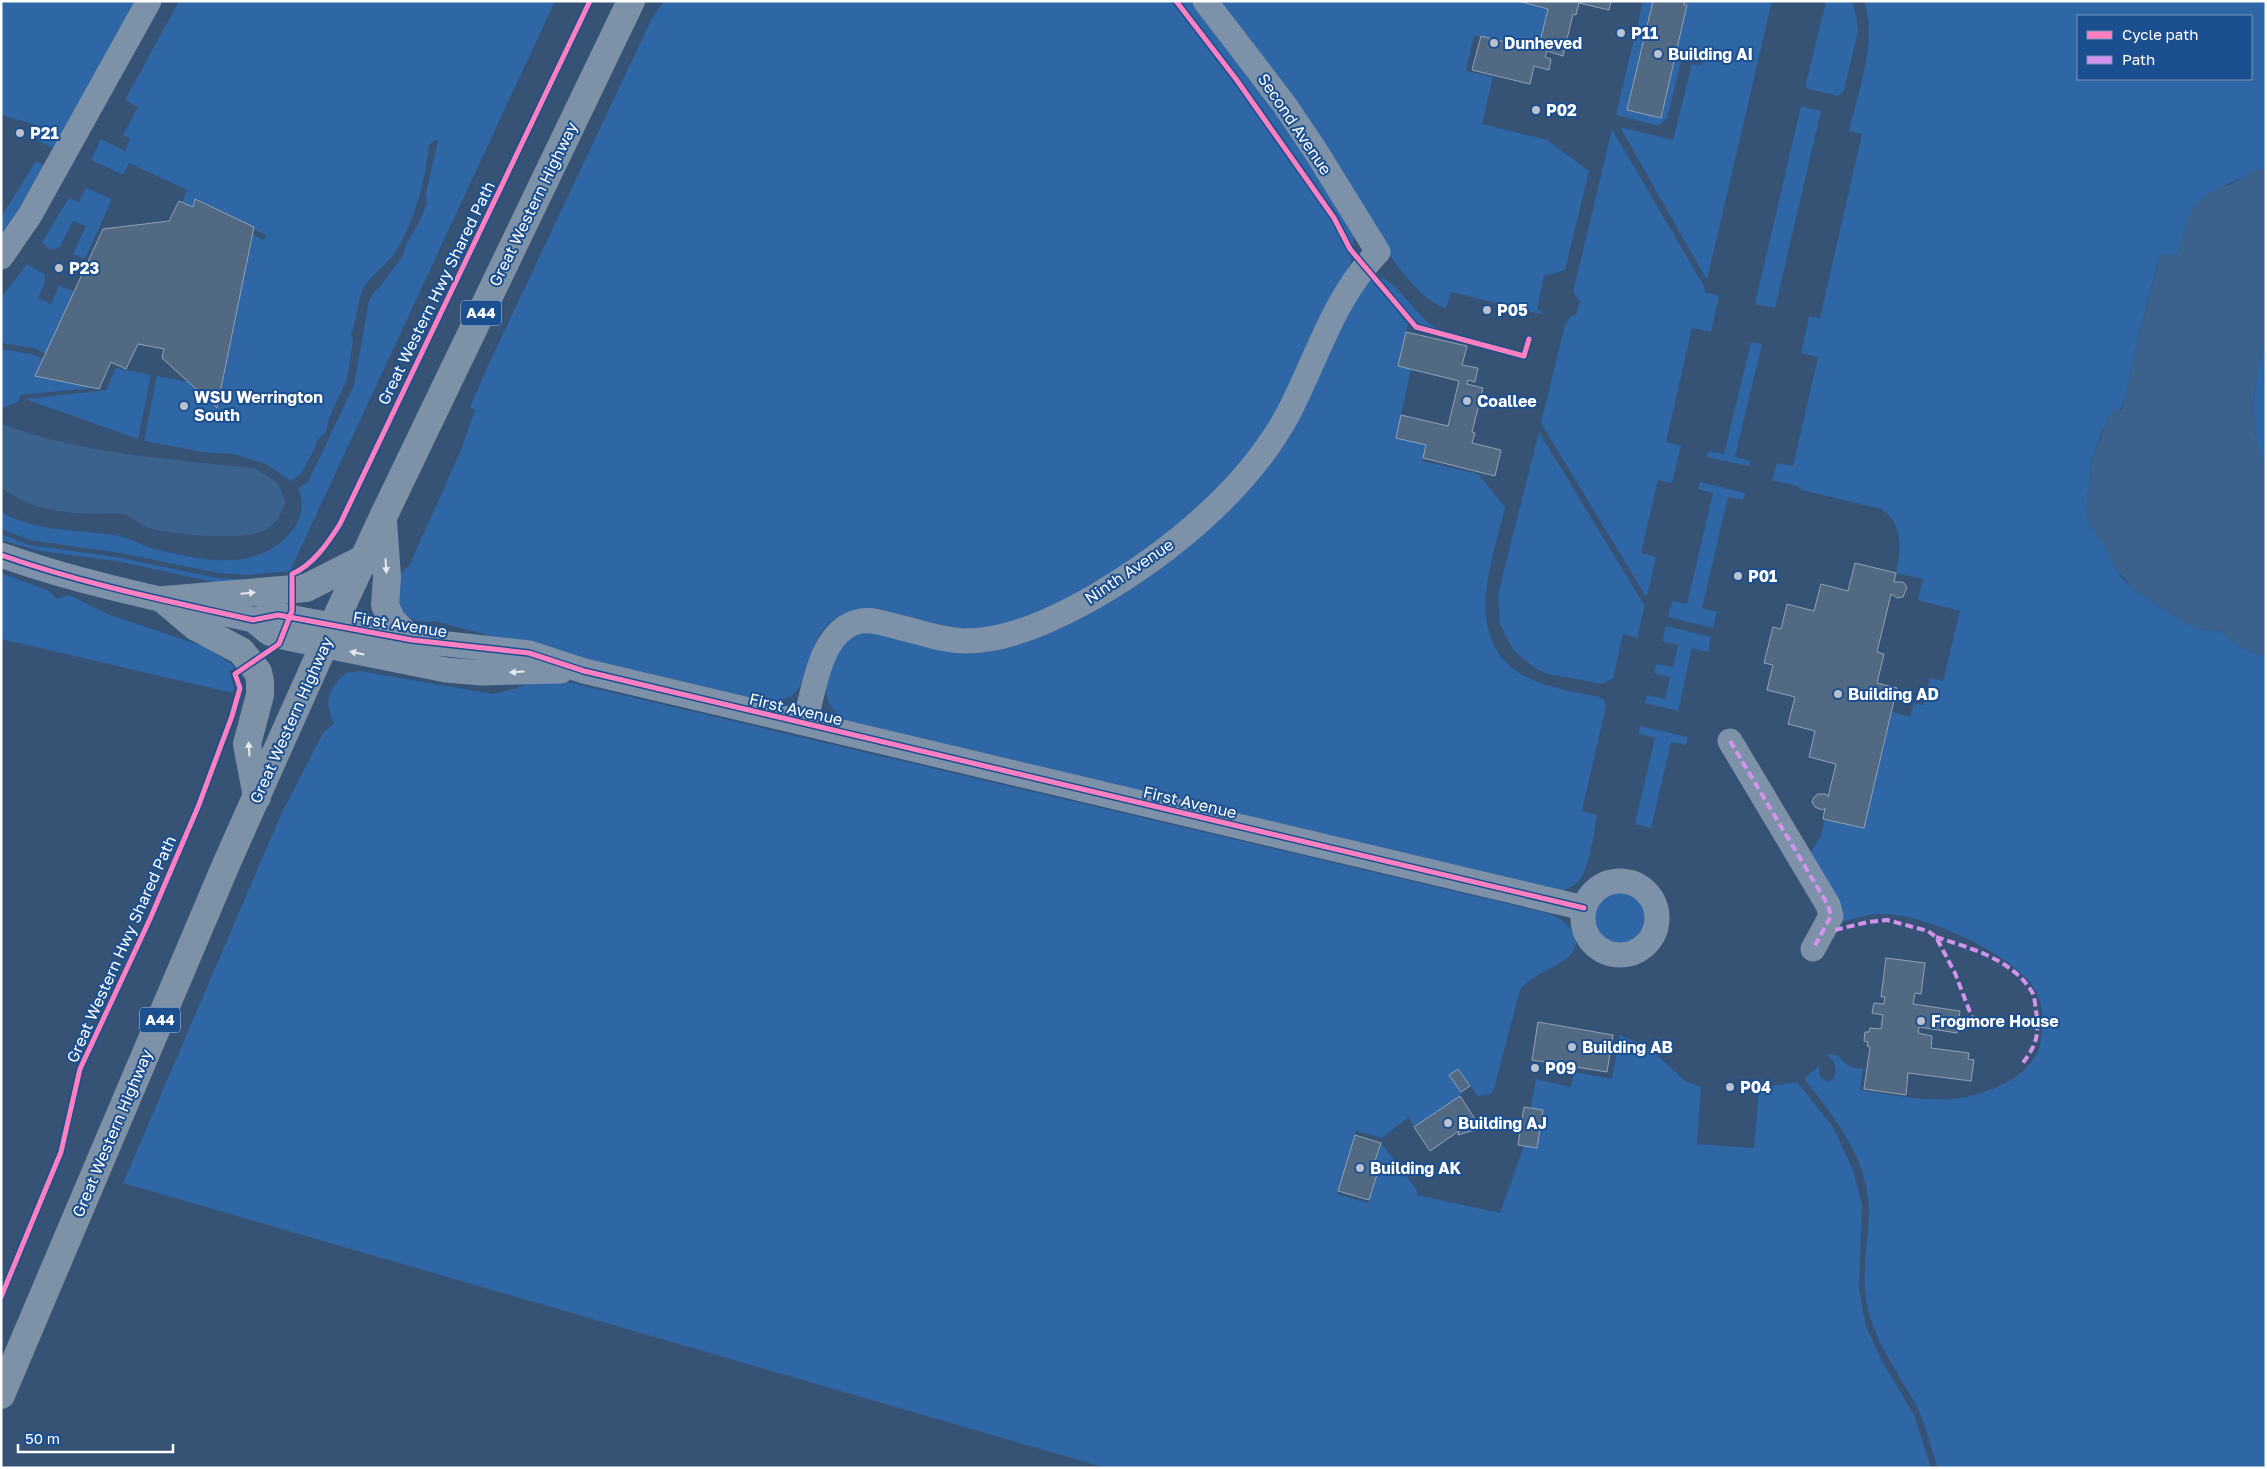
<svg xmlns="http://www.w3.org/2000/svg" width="2267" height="1469" viewBox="0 0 2267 1469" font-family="'Golos Text',sans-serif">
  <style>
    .green { fill: #2f66a5; fill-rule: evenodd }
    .water { fill: #3b618d }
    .building { fill: #526984; stroke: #92a2b6 }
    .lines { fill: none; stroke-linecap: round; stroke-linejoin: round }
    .minor { stroke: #7d92a8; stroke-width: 25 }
    .highway { stroke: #7e92a7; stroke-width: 28 }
    .quiet { stroke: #d193ec; stroke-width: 4; stroke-dasharray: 8 4; stroke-linecap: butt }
    .cycleway-casing { stroke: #1b4f8f; stroke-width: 8 }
    .cycleway { stroke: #ff80c0; stroke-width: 5 }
    .oneway { fill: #e5e9ed }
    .oneway2 { fill: #e5e9ee }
    .poi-dot { fill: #b9c2ce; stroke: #1b4f8f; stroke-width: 2 }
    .labels { text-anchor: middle; stroke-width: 4; stroke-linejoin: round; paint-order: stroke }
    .shield { fill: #1b4f8f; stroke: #bbcadd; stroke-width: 1 }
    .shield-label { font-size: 15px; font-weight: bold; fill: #fff }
    .poi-label { font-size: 16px; font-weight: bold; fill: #fff; stroke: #1b4f8f; text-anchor: start }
    .street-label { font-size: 16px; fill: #fff; stroke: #1b4f8f }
  </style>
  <rect width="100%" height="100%" fill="#365274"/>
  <!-- green -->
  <path class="green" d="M1 1H136L55 149 38 141 40 126 1 115Z
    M179 1H555L290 571 248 575 218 573 120 553 30 540 1 529V512C39 533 79 529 119 536 132 539 143 546 155 549 200 560 256 573 290 533 302 520 305 504 298 488L308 482 354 385 369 301 374 292 379 288 404 254 405 247 420 220 427 203 426 193 438 141 437 139 429 145C426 177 414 223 396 251 387 265 370 275 363 289 357 304 357 320 351 334L353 341 347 379 329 418 326 432 317 440 316 446 301 474 291 481 266 464 234 454 208 453 144 441 157 376 189 382 218 408 252 234 264 240 266 235 253 229V227L196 199 193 207 182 203 187 190 129 163 123 175 91 160 101 139 125 151 130 139 123 135 138 107 125 100Z
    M664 1H1172L1249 103 1331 217 1351 257V263C1342 280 1331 296 1323 313 1301 360 1282 408 1251 450 1197 526 1060 623 966 630 956 631 943 626 933 625 907 620 881 615 854 610 818 622 816 641 805 674 802 681 800 689 794 694 784 702 771 702 760 701L539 649 434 621C410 628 388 604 396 581 398 575 404 570 409 566L461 450 475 410 470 407 486 370 652 18Z
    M1179 1H1193L1271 101 1354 232 1353 247 1337 215 1265 113Z
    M1216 1H1518L1548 9 1538 50 1474 35 1466 71 1493 77 1482 124 1547 140 1589 171 1565 270 1544 276 1537 308 1544 315 1451 292 1446 308C1425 302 1412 283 1398 267Z
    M1643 1H1653L1646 30 1637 28Z
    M1685 1H1772L1707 280 1620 127 1673 140 1692 64 1701 66 1704 54 1677 48 1687 6 1684 5Z
    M1826 1H1852L1856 16 1858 31 1844 91 1838 96 1805 88Z
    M1864 1H2266V170L2261 169 2223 186 2176 256 2166 254 2159 258 2137 342 2124 404 2102 430 2092 458 2086 509 2090 526 2101 539 2121 577 2135 591 2189 625 2200 629 2221 632 2239 646 2256 654 2266 656V1468H1938C1930 1447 1926 1423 1915 1403 1898 1372 1876 1344 1868 1309 1860 1278 1868 1245 1869 1214 1870 1162 1835 1117 1804 1079L1819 1066 1820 1077 1828 1082 1832 1080C1838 1072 1836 1061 1827 1055L1831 1054 1839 1056C1846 1066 1851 1068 1863 1069L1860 1090C1894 1095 1932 1104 1966 1097 1993 1091 2028 1077 2039 1049 2041 1043 2041 1034 2042 1027 2044 1013 2040 995 2031 984 2007 952 1924 914 1884 914 1868 913 1852 919 1836 924L1810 853 1821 836 1825 819 1864 828 1892 712 1910 717 1914 703 1923 705 1930 678 1943 681 1960 611 1918 600 1923 579 1896 573C1901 549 1904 525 1881 509L1801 490 1797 486 1772 480 1777 463 1793 466 1818 357 1801 353 1809 316 1820 318 1862 134 1849 131C1858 91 1878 41 1864 1ZM2078 16H2251V79H2078Z
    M1635 34C1653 39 1664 57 1681 62L1667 118 1658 126 1616 115Z
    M1801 106 1821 111 1775 308 1755 304Z
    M1612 129 1705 288 1704 292 1719 296 1711 332 1692 328 1666 442 1681 446 1672 483 1658 480 1641 553 1656 557 1647 596 1645 595 1541 423 1565 325 1571 316 1576 315 1580 301 1574 294V288Z
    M36 161 44 165 32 190 1 236V217Z
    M86 188 112 199 85 259 73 254 86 226 73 221 60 247 50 250 42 242 69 198 79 202Z
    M27 264 45 275V282L38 298 51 304 59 285 75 292 46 354 34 348 1 343V298Z
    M1379 277C1398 280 1416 320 1442 331L1416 324 1380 281Z
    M1371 279 1408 324 1398 366 1411 369 1396 438 1426 445 1422 461 1478 474 1505 507C1492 563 1460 641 1526 677 1548 688 1575 692 1599 697L1604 700 1606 706 1582 811 1597 815C1594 832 1590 870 1577 883 1572 887 1565 889 1559 891L848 722C842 718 835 713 831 706 817 684 834 646 856 635 860 633 866 633 871 632L964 649 1183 547 1329 347 1368 280Z
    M2266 335V471C2247 429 2253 378 2266 335Z
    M1751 342 1762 344 1735 457 1750 461 1749 466 1707 457 1708 451 1724 454Z
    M1 349 32 354 43 359 35 376 92 388 20 395 19 401 1 409Z
    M116 368 151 375 138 439 25 399 106 390Z
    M1539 432 1643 603 1645 604 1637 638 1623 634 1613 678 1603 684 1548 674 1536 669 1513 650 1500 624 1498 594Z
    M1700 482 1745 493 1743 500 1728 497 1702 608 1717 612 1713 628 1668 617 1672 601 1687 604 1713 493 1698 489Z
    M1 534 29 545 116 557 217 578 254 580 222 584 122 562 40 551 1 540Z
    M1 573 49 591 57 599 67 595 73 597 110 615 205 647 236 667 229 671 234 688 233 693 1 639Z
    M1666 626 1711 637 1708 652 1692 648 1678 711 1645 703 1647 695 1665 699 1670 677 1654 673 1656 664 1673 667 1678 645 1662 641Z
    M360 671 493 694 517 688 537 679 559 680 1551 914C1562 920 1571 925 1575 938 1583 962 1532 971 1520 990L1494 1089 1490 1094 1478 1096 1458 1069 1450 1075 1461 1092 1460 1096 1414 1127 1409 1117 1382 1138 1356 1131 1337 1194 1368 1203 1378 1169 1373 1167 1381 1143 1417 1190V1195L1500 1213 1524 1146 1536 1079 1571 1087 1574 1072 1612 1079 1620 1035 1648 1047 1685 1081 1701 1087 1697 1144 1754 1148 1759 1088 1797 1082 1833 1127 1853 1170 1862 1204 1859 1289 1866 1326 1882 1361 1914 1415 1931 1468H1106L123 1183 282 812 323 733 334 723C323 701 328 689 346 673Z
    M1640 726 1688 737 1686 745 1671 742 1651 828 1635 824 1655 738 1639 734Z
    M1593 919a27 27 0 1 1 54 0a27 27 0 1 1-54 0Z"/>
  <!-- water -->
  <path class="water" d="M2261 169 2266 170V335L2254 392 2255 433 2266 471V656L2256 654 2239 646 2221 632 2200 629 2189 625 2135 591 2113 565 2100 539 2090 526 2086 509 2092 458 2109 416 2113 411 2122 409 2124 404 2137 342 2159 259 2163 254 2177 256C2187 231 2183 209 2209 193 2216 189 2223 187 2231 184 2243 179 2245 173 2261 169Z
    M2 424C83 454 169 459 254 468L277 482 286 502C281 514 278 522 267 529 247 542 171 535 149 528 140 525 132 516 122 514 113 513 104 514 95 514 59 513 31 509 1 488Z"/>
  <!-- building -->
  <path class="building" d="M1518 1H1611L1609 10 1579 3 1576 15 1573 14 1563 56 1547 51 1545 57 1551 59 1549 70 1534 66 1530 84 1472 70 1481 36 1538 50 1548 9Z
    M1653 1H1685L1684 5H1687L1661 118 1627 110Z
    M195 199 254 227 217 408 162 358 164 349 138 344 126 369 111 362 99 389 35 376 103 229 169 221 179 201 193 207Z
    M1406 332 1467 346 1462 365 1478 368 1475 382 1468 380 1467 384 1483 388 1472 432 1475 433 1472 443 1501 450 1495 476 1423 458 1426 445 1396 438 1401 415 1448 426 1459 381 1398 366Z
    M1855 563 1896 573 1894 582H1903L1907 587 1903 597 1897 598 1891 594 1877 652 1884 654 1877 683 1897 688 1864 828 1823 819 1825 808 1822 810 1815 807 1812 802 1814 797 1818 794H1826L1828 797 1836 764 1809 757 1815 731 1788 724 1795 697 1767 690 1773 665 1764 663 1773 627 1781 629 1787 604 1814 611 1821 584 1848 591Z
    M1886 958 1925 963 1921 994 1915 993 1913 1004 1960 1011 1957 1033 1919 1027 1918 1033 1932 1036 1931 1048 1969 1053 1968 1059 1974 1060 1971 1081 1908 1073 1906 1095 1864 1089 1870 1047 1867 1046 1868 1042 1864 1041 1865 1032H1869L1870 1028 1881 1029 1883 1015 1872 1013 1874 1003 1884 1004 1885 997H1881Z
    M1538 1022 1613 1035 1607 1072 1532 1060Z
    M1458 1069 1470 1086 1461 1092 1449 1075Z
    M1460 1096 1475 1119 1478 1129 1458 1135 1459 1131 1430 1151 1414 1127Z
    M1524 1107 1543 1110 1537 1148 1518 1145Z
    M1355 1135 1381 1143 1373 1167 1379 1168 1369 1200 1338 1191Z"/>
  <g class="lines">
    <!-- minor -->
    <path class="minor" d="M1 257 30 215 149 1
      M1 555C83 584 168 601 253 620L278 615 412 640 529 653 584 671 1584 908
      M253 620 269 633 282 637 446 670 482 673 561 671
      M805 723C814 690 820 628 861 621 874 619 890 625 902 628 923 633 944 641 966 641 1008 641 1059 617 1094 597 1168 554 1247 490 1288 414 1317 359 1333 298 1378 252L1315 150 1284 104 1205 1
      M1730 741 1828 905 1831 916 1813 949
      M1583 918a37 37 0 1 1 74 0a37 37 0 1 1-74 0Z"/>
    <!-- highway -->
    <path class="highway" d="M383 521 387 577 385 605 392 621 412 640
      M164 600 196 627 241 651 258 672 260 681V695L247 744 257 797
      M164 600 306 588 365 558
      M1 1395 228 860 333 625 383 517 631 1"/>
    <!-- quiet -->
    <path class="quiet" d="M1730 741 1828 905 1831 916 1813 949
      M1835 930 1868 922 1887 920 1928 931 1936 937 1955 973 1976 1028
      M1936 937C1970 948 2012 959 2032 992 2035 997 2035 1005 2036 1011 2040 1034 2036 1046 2022 1064"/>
    <!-- cycleway casing -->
    <g class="cycleway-casing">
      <path id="cycleway" d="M1176 1 1236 79 1334 218 1350 249 1416 327 1524 356 1529 339
        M1 555C83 584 168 601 253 620L278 615 412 640 529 653 584 671 1584 908
        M1 1297 61 1152 80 1069 150 919 198 807 232 716 240 688 235 674 279 644 292 611V574C313 565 328 543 340 524L590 1"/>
    </g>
    <!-- cycleway -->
    <use href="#cycleway" class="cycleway"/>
  </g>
  <!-- one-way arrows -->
  <defs><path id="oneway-solid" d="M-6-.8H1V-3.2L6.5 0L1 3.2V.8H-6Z" transform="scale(1.25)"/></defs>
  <g class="oneway">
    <use href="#oneway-solid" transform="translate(386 566) rotate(86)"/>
    <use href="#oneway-solid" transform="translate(248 593) rotate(-5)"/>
    <use href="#oneway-solid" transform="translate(249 749) rotate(-94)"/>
  </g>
  <g class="oneway2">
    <use href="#oneway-solid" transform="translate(357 653) rotate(-168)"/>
    <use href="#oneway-solid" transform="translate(517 672) rotate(177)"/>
  </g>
  <!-- markers -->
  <g class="poi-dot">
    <circle cx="1621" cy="33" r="5"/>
    <circle cx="1494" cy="43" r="5"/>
    <circle cx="1658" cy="54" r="5"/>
    <circle cx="1536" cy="110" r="5"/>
    <circle cx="20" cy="133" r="5"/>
    <circle cx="59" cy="268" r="5"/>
    <circle cx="1487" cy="310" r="5"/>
    <circle cx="1467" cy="401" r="5"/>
    <circle cx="184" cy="406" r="5"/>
    <circle cx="1738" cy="576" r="5"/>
    <circle cx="1838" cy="694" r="5"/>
    <circle cx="1921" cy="1021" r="5"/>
    <circle cx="1572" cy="1047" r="5"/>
    <circle cx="1535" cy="1068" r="5"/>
    <circle cx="1730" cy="1087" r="5"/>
    <circle cx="1448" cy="1123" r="5"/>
    <circle cx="1360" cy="1168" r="5"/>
  </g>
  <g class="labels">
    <!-- shield labels -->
    <g class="shield">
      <rect x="461" y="300.5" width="40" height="25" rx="4"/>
      <rect x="140" y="1007.5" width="40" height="25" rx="4"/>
    </g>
    <g class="shield-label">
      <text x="481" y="318">A44</text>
      <text x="160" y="1025">A44</text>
    </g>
    <!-- poi labels -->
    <g class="poi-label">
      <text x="1631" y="39">P11</text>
      <text x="1504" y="49">Dunheved</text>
      <text x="1668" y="60">Building AI</text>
      <text x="1546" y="116">P02</text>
      <text x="30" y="139">P21</text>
      <text x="69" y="274">P23</text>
      <text x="1497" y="316">P05</text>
      <text x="194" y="403">WSU Werrington<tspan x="194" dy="18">South</tspan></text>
      <text x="1477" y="407">Coallee</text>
      <text x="1748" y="582">P01</text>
      <text x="1848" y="700">Building AD</text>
      <text x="1931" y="1027">Frogmore House</text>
      <text x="1582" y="1053">Building AB</text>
      <text x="1545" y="1074">P09</text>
      <text x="1740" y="1093">P04</text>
      <text x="1458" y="1129">Building AJ</text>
      <text x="1370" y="1174">Building AK</text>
    </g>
    <!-- street labels -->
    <g class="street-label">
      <text transform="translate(1295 124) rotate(56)" y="6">Second Avenue</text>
      <text transform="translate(533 204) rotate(-64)" y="6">Great Western Highway</text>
      <text transform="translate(436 293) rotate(-64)" y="6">Great Western Hwy Shared Path</text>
      <text transform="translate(1129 571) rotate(-34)" y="6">Ninth Avenue</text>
      <text transform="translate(400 624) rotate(9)" y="6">First Avenue</text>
      <text transform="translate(796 709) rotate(13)" y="6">First Avenue</text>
      <text transform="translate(291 720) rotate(-66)" y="6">Great Western Highway</text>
      <text transform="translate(1190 802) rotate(13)" y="6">First Avenue</text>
      <text transform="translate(121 949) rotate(-66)" y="6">Great Western Hwy Shared Path</text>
      <text transform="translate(112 1133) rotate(-67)" y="6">Great Western Highway</text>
    </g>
  </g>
  <!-- border -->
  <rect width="2267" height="1469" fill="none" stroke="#ffffff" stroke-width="5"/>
  <!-- legend -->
  <rect x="2077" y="15" width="175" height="65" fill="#1b4f8f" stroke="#7695bc"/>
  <rect x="2087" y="31" width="25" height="8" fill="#ff80c0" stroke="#7695bc"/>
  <text x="2122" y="40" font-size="15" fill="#ffffff">Cycle path</text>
  <rect x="2087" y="56" width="25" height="8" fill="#d193ec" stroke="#7695bc"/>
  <text x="2122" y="65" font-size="15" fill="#ffffff">Path</text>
  <!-- scale -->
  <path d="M18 1444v8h155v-8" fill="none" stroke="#ffffff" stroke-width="2.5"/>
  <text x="25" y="1444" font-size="15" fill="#ffffff" stroke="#1b4f8f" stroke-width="4" paint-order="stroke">50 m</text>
</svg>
